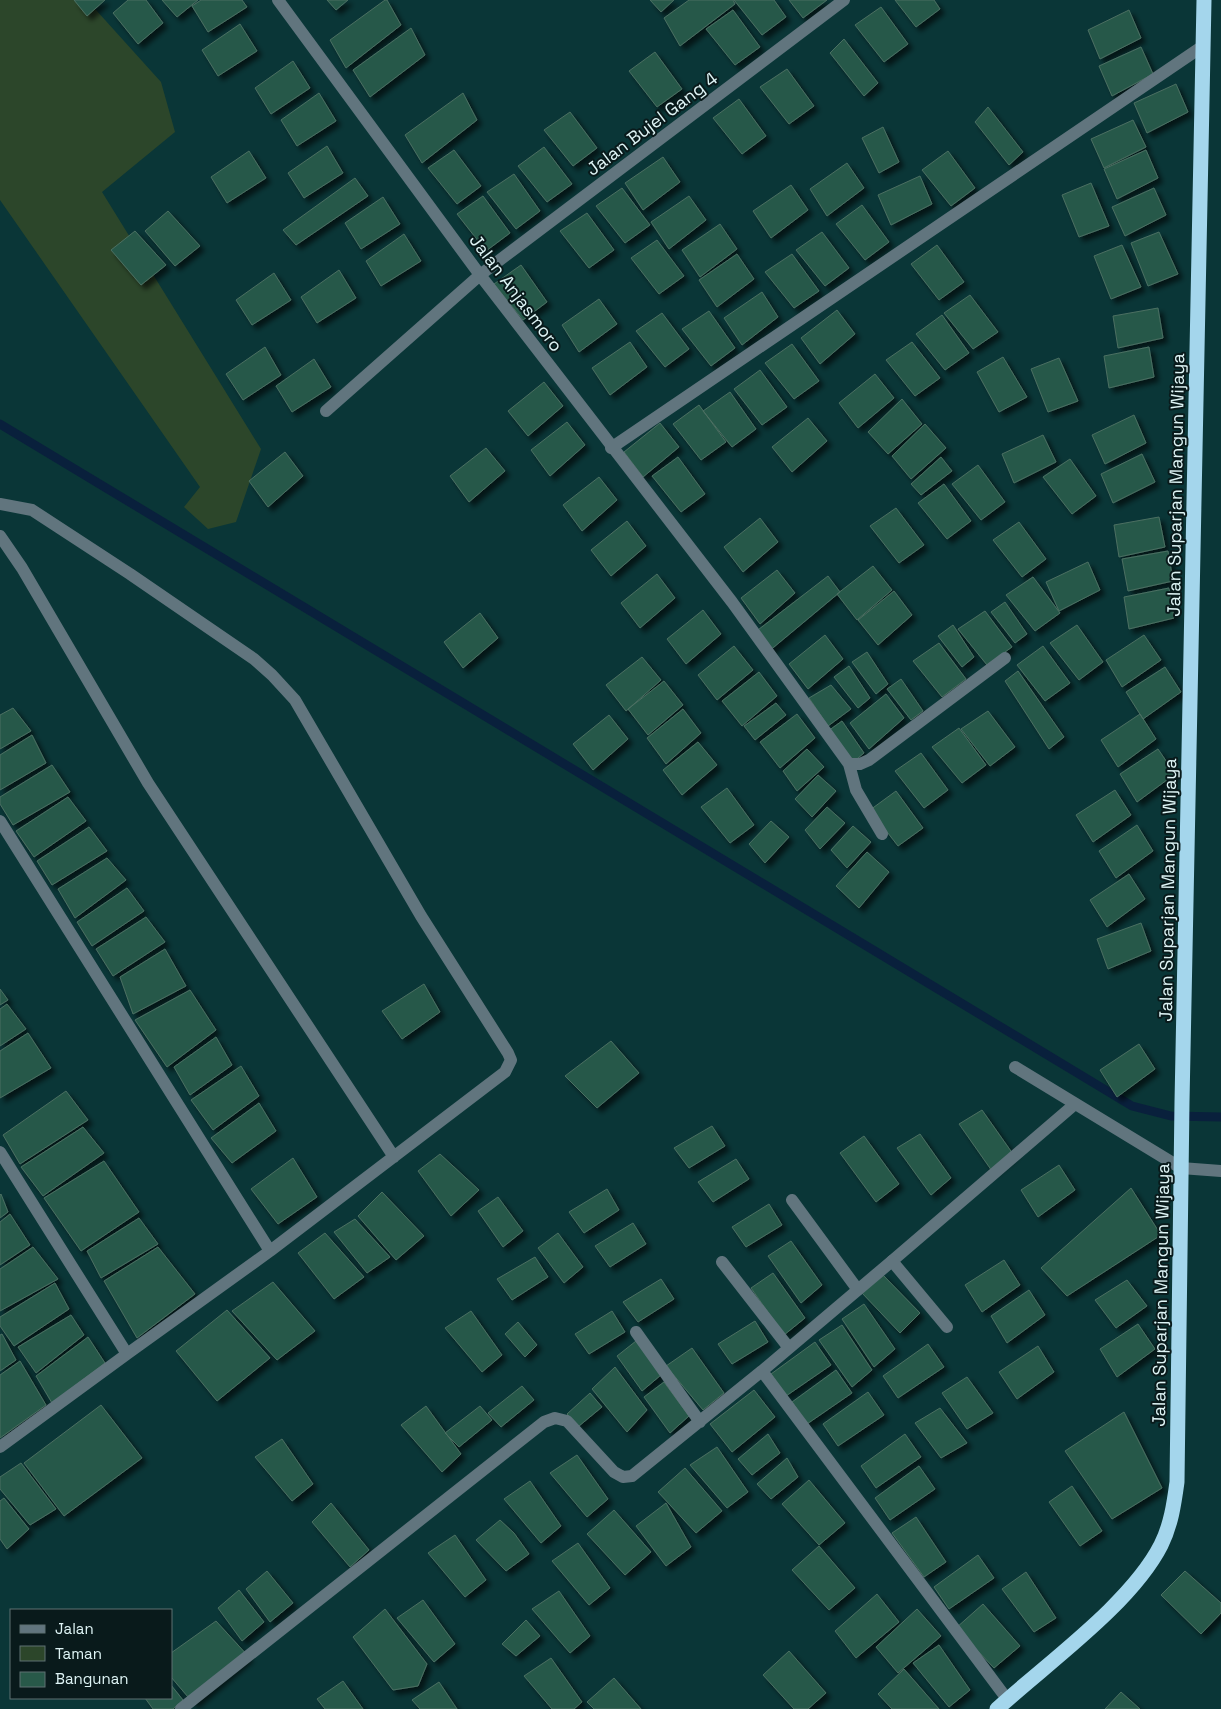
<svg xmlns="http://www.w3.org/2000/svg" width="1221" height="1709" viewBox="0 0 1221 1709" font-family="'Space Grotesk',sans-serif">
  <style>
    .green { fill: #2c462a }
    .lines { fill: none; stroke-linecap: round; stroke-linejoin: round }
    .stream { stroke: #09203c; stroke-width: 9 }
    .building { fill: #285949; stroke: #4b6f62; filter: url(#shadow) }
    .lane { stroke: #61757e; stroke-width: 12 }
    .street { stroke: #61757e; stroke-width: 12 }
    .highway { stroke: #a4d6ec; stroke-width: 15 }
    .labels { text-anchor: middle; stroke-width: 4; stroke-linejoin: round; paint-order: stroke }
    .street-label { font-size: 18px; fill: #def4f5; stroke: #091a1b }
  </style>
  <defs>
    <filter id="shadow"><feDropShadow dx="4.5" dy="4.5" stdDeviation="2.5" flood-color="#0009"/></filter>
  </defs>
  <rect width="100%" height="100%" fill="#0a3637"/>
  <!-- green -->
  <path class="green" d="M0 0H87L161 82 175 132 102 192 261 449 236 522 208 529 184 507 200 487 0 200Z"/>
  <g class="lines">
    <!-- stream -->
    <path class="stream" d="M0 424 1132 1106 1171 1116 1221 1117"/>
  </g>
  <!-- building -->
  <path class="building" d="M74 0H105L87 16Z
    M128 0H146L163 23 138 44 113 13Z
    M162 0H198L177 17Z
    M201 0H242L247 7 208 32 192 6Z
    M327 0H348L336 10Z
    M385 0H387L401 25 346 68 330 40Z
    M650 0H674L661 12Z
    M689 0H733L735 4 680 46 664 18Z
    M734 0H774L786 17 762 35Z
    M789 0H827L803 18Z
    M895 0H934L940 9 916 27Z
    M881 7 908 44 884 62 855 25Z
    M733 10 760 47 735 65 706 29Z
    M1129 10 1141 38 1100 59 1088 30Z
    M240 24 257 51 218 76 202 50Z
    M411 28 425 55 370 97 353 70Z
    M844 39 878 83 864 96 830 53Z
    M1141 47 1153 74 1112 96 1099 66Z
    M655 52 682 89 657 107 629 71Z
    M293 61 310 88 271 114 255 88Z
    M787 69 814 106 789 124 760 87Z
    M1176 84 1188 112 1147 133 1134 103Z
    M319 93 336 121 297 146 281 120Z
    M463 93 477 120 422 163 405 135Z
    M739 99 766 136 742 154 713 118Z
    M988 107 1023 152 1009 165 975 122Z
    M570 112 597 148 573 166 544 130Z
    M1133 120 1146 147 1104 168 1091 139Z
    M883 127 899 162 879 173 862 138Z
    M327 146 343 173 304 198 288 173Z
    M544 147 572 184 547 202 518 166Z
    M454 150 481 186 457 204 428 168Z
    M1146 150 1158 178 1117 199 1104 169Z
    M249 151 266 178 227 203 211 177Z
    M948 151 975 188 951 206 922 170Z
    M663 157 680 182 643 210 625 183Z
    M847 163 864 188 827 216 810 189Z
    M514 174 540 211 516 229 487 192Z
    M920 176 932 204 891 225 878 195Z
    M355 178 368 196 296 245 283 230Z
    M1091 183 1109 226 1079 237 1062 195Z
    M791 185 808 210 771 238 753 211Z
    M622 188 650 225 625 243 596 206Z
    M1154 188 1166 215 1125 236 1112 207Z
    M483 196 510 233 486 251 457 214Z
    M689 196 706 220 669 249 651 222Z
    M383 197 400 224 361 249 345 223Z
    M862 205 889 242 865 260 836 224Z
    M168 211 200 246 175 266 145 231Z
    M587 213 614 250 589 268 560 231Z
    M720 224 737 249 700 277 682 250Z
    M135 231 166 265 141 285 111 250Z
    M822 232 849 268 825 286 796 250Z
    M1159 232 1178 274 1148 286 1131 243Z
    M404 234 421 261 381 286 366 261Z
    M657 240 684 276 659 294 631 258Z
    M937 245 964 282 939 300 911 264Z
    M1122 245 1141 287 1111 299 1094 256Z
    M737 254 754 279 717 307 699 280Z
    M792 254 819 291 794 308 765 272Z
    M521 265 547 302 523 320 494 284Z
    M339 270 356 298 317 323 301 297Z
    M274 273 291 300 252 325 236 300Z
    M762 292 778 317 742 345 724 318Z
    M970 295 998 332 973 349 944 313Z
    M599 299 617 324 579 352 562 325Z
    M1158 308 1163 338 1118 348 1113 316Z
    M837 310 855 334 820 364 801 338Z
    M709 311 735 348 711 366 682 329Z
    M662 313 689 349 665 367 636 331Z
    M942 315 969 353 945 370 916 334Z
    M630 342 647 367 610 395 592 368Z
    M912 342 940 378 915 396 886 360Z
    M792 344 819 381 794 399 765 363Z
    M265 347 281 375 243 400 226 374Z
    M1149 347 1154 377 1109 388 1104 356Z
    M1003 357 1027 397 999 412 977 372Z
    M1059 358 1078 401 1048 412 1031 369Z
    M314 359 331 387 292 412 276 386Z
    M760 370 787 407 762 425 734 389Z
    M875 374 894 398 858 428 839 403Z
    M544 382 563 406 528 436 508 411Z
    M730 392 756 429 732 447 703 411Z
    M902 399 922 424 888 454 868 432Z
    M699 405 726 442 701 460 673 424Z
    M1134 415 1146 443 1105 464 1092 435Z
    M808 418 827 441 792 472 772 447Z
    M567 422 585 445 550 476 531 450Z
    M660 423 679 447 643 477 624 452Z
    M925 424 946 448 911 479 892 456Z
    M1043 435 1056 462 1014 483 1002 454Z
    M486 448 505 471 469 502 450 476Z
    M285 452 303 476 268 507 249 481Z
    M1142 454 1155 482 1113 503 1101 474Z
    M678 457 705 494 681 512 652 476Z
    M941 457 952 471 921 495 911 484Z
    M1070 459 1096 496 1072 514 1043 477Z
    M978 465 1005 502 981 520 952 484Z
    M599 477 617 500 582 531 563 505Z
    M944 484 971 521 947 539 918 503Z
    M896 508 924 545 899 563 870 526Z
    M1159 517 1165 547 1119 557 1114 525Z
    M760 518 778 542 743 572 724 547Z
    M627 521 646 546 611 576 591 550Z
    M1019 522 1046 559 1022 577 993 540Z
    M1168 551 1173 581 1128 591 1122 559Z
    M1088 562 1100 590 1059 611 1046 582Z
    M873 566 892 590 857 620 837 594Z
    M777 570 795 593 760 624 741 598Z
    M657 574 675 598 640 628 621 603Z
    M828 576 840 592 768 652 754 633Z
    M1033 577 1060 613 1035 631 1006 595Z
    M1169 588 1174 618 1129 629 1124 597Z
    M894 591 912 615 878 645 858 620Z
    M1005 602 1027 634 1015 643 991 612Z
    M703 610 721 634 686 664 667 639Z
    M985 611 1012 647 987 665 958 629Z
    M480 613 498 638 463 668 444 642Z
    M953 625 974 657 962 667 938 636Z
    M1077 625 1103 662 1079 680 1050 643Z
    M825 635 843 659 808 689 789 664Z
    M1144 635 1161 660 1122 687 1106 660Z
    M939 643 966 679 942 697 913 661Z
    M734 646 753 670 717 700 698 675Z
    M1043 646 1070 683 1045 701 1017 665Z
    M867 652 888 684 876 694 852 662Z
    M642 657 661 680 626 711 606 685Z
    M849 666 870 698 858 708 834 677Z
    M1165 667 1181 692 1143 719 1126 692Z
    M1018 671 1064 737 1049 749 1005 681Z
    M759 672 777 696 742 726 722 701Z
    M901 679 923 711 911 720 887 689Z
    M664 681 683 705 648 735 628 709Z
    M831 685 851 709 828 726 809 698Z
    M886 694 904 718 869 749 850 723Z
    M776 703 786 715 755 740 744 726Z
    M13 708 31 731 0 749V715Z
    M683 709 701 733 666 764 647 738Z
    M988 711 1015 747 990 766 961 729Z
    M797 714 815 738 780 768 760 742Z
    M1140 714 1156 739 1118 767 1101 740Z
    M609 715 628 739 593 770 573 744Z
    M842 721 864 753 852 763 828 731Z
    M959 728 986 765 962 783 932 747Z
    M32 735 46 763 0 790V755Z
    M698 742 717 765 682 795 663 770Z
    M807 749 824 767 797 791 783 771Z
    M1158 749 1175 774 1137 802 1120 774Z
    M921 753 948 790 924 808 895 771Z
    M52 765 70 792 13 825 0 804V797Z
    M818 775 836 791 812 817 795 799Z
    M727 788 754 825 730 843 701 807Z
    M1115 790 1131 815 1093 842 1076 815Z
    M896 791 923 828 898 846 870 810Z
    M68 797 86 821 34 857 16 831Z
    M827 807 845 823 820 849 805 830Z
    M771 821 789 837 765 863 749 844Z
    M1137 825 1153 851 1116 878 1099 851Z
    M853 826 871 842 847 868 831 850Z
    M89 827 107 851 52 885 37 861Z
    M867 852 889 872 859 908 836 886Z
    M107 858 126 880 75 918 58 889Z
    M1129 874 1145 899 1107 927 1090 900Z
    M127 888 144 911 92 946 77 922Z
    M146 917 165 942 113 976 96 949Z
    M1141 923 1151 951 1108 969 1097 939Z
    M165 949 186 986 133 1014 120 977Z
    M424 984 440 1012 402 1039 382 1011Z
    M0 989 8 1000 0 1005Z
    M190 990 216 1030 167 1067 135 1020Z
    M7 1004 26 1029 0 1046V1009Z
    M28 1033 51 1068 0 1098V1051Z
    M216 1037 232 1065 190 1095 174 1067Z
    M611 1041 639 1073 597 1108 565 1076Z
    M1139 1044 1155 1069 1117 1097 1100 1070Z
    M241 1066 259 1096 213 1130 191 1100Z
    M66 1091 88 1120 20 1164 3 1135Z
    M259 1103 276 1131 232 1163 211 1138Z
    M982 1110 1013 1154 992 1171 959 1124Z
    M712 1126 725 1146 689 1168 674 1148Z
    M83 1127 104 1153 43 1196 21 1167Z
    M920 1134 951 1178 931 1195 897 1148Z
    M864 1136 899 1184 876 1202 840 1153Z
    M440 1154 479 1190 451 1216 418 1171Z
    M293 1158 317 1197 278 1224 251 1189Z
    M736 1159 749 1179 713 1202 698 1182Z
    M104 1161 139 1212 81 1251 44 1198Z
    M1059 1165 1075 1190 1038 1217 1021 1190Z
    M1131 1188 1161 1235 1067 1296 1041 1268Z
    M607 1189 619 1210 584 1233 569 1212Z
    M382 1192 424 1236 396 1260 358 1216Z
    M1 1194 8 1212 0 1218V1195Z
    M498 1197 523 1231 503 1247 478 1211Z
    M769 1204 782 1225 746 1247 732 1227Z
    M10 1214 30 1245 0 1265V1222Z
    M139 1218 158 1244 101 1278 87 1251Z
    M355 1219 390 1257 367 1273 334 1232Z
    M633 1223 646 1244 610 1267 595 1246Z
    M325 1233 364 1277 334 1299 298 1253Z
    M558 1233 583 1267 564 1283 538 1248Z
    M791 1241 822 1285 801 1303 768 1256Z
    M33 1247 58 1279 0 1311V1269Z
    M158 1247 195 1294 137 1338 104 1281Z
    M535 1257 548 1277 512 1300 497 1279Z
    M1004 1260 1020 1285 982 1312 965 1285Z
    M773 1273 805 1318 784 1335 751 1288Z
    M882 1274 920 1313 900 1333 862 1293Z
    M661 1279 674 1299 638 1322 623 1302Z
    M1127 1280 1147 1306 1116 1328 1095 1300Z
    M273 1282 315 1331 277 1360 232 1311Z
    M55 1283 69 1309 14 1346 0 1326V1317Z
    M1029 1290 1045 1315 1007 1343 991 1316Z
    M864 1304 895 1349 874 1367 842 1319Z
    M227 1310 270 1358 217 1401 176 1351Z
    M471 1311 502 1355 482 1372 445 1328Z
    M612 1311 625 1332 589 1354 575 1334Z
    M71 1315 84 1335 36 1373 18 1347Z
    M755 1321 768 1342 732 1364 718 1344Z
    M518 1322 537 1345 525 1357 505 1334Z
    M1138 1324 1155 1349 1117 1377 1100 1349Z
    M842 1325 872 1370 852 1387 819 1340Z
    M2 1334 16 1360 0 1371V1335Z
    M88 1337 105 1363 52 1403 36 1376Z
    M636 1341 661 1375 642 1391 617 1356Z
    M815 1342 831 1365 786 1396 771 1374Z
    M928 1344 944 1367 898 1398 883 1376Z
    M1038 1346 1054 1372 1017 1399 999 1372Z
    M692 1348 724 1393 703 1410 666 1366Z
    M20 1361 46 1405 0 1438V1375Z
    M615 1367 647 1410 627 1432 592 1389Z
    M836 1370 852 1393 807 1424 792 1402Z
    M967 1377 993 1413 967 1429 942 1393Z
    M664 1382 689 1416 670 1433 644 1397Z
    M522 1386 534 1400 501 1427 488 1413Z
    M754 1390 775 1417 732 1452 710 1424Z
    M868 1392 884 1415 838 1446 823 1424Z
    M590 1393 602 1407 579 1426 567 1414Z
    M101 1405 142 1458 64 1516 24 1463Z
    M426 1406 461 1454 442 1472 401 1425Z
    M480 1406 492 1420 459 1447 445 1433Z
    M940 1408 967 1443 941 1458 915 1423Z
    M1124 1412 1162 1488 1112 1519 1065 1451Z
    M768 1434 780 1453 752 1475 738 1459Z
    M905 1434 921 1457 876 1488 861 1466Z
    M282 1439 313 1484 292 1501 255 1457Z
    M717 1447 748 1492 727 1508 690 1465Z
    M577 1455 608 1499 587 1517 550 1473Z
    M787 1458 798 1477 771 1499 757 1484Z
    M21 1463 56 1509 30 1525 0 1489V1477Z
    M919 1466 935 1489 890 1520 875 1498Z
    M685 1468 722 1511 696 1533 658 1492Z
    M809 1480 845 1523 819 1545 782 1504Z
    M530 1481 561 1526 541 1543 504 1499Z
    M1072 1486 1102 1531 1080 1546 1049 1502Z
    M4 1498 29 1529 7 1549 0 1539V1501Z
    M331 1503 369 1550 350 1567 312 1522Z
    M666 1503 691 1547 666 1566 636 1526Z
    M614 1510 651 1552 625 1575 587 1534Z
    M916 1517 946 1562 924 1577 892 1533Z
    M500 1520 514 1533 529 1554 506 1571 476 1540Z
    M455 1535 486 1580 465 1597 428 1553Z
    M578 1543 610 1588 589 1605 552 1561Z
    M819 1546 855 1588 829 1610 792 1570Z
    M978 1555 994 1578 949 1609 934 1587Z
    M267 1571 293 1603 270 1622 246 1589Z
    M1185 1571 1221 1603V1613L1201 1634 1161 1595Z
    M1026 1572 1056 1618 1034 1632 1002 1589Z
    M239 1590 264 1622 242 1641 218 1608Z
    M559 1591 590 1636 570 1653 532 1609Z
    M877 1594 899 1622 856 1658 835 1631Z
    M423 1600 455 1644 434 1662 397 1618Z
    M983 1604 1020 1646 994 1668 956 1628Z
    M385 1609 427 1664 418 1686 393 1690 353 1637Z
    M917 1609 941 1636 898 1673 876 1647Z
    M526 1620 540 1636 516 1656 502 1644Z
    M216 1621 249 1657 194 1704 171 1677V1653Z
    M939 1645 970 1690 949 1707 913 1663Z
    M789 1651 826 1693 808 1709H794L763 1675Z
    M551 1658 582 1702 574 1709H552L524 1676Z
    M904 1669 939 1709H892L878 1694Z
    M614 1678 641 1709H594L587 1702Z
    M343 1681 363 1709H325L317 1699Z
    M439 1682 457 1709H420L412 1700Z
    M171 1685 183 1700 173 1709H153L145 1698H171Z
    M1121 1692 1140 1709H1105Z"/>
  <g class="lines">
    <!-- lane -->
    <path class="lane" d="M892 1261 1075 1104"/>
    <!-- street -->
    <path class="street" d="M278 0 480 275 732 602 849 764H860L869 760 1005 658
      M326 411 480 275 844 0
      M611 448 1203 46
      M0 504 32 510 130 574 254 659 272 675 295 700 421 916 508 1053 511 1060 505 1072 270 1251 127 1354 0 1152
      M0 536 22 568 148 783 394 1157
      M849 764 856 790 882 834
      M0 821 270 1251
      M1015 1067 1181 1168 1221 1171
      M792 1200 858 1290
      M722 1262 789 1348
      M636 1332 700 1422
      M762 1371 892 1261 947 1327
      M0 1447 127 1354
      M181 1709 544 1422 555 1418 567 1421 614 1472 623 1477 632 1476 762 1371 1007 1699"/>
    <!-- highway -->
    <path class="highway" d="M997 1709C1047 1663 1131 1604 1161 1545 1171 1525 1174 1504 1177 1482L1182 1102 1204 0"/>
  </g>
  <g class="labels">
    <!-- street labels -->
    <g class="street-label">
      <text transform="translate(652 124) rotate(-37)" y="6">Jalan Bujel Gang 4</text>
      <text transform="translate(516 293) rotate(53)" y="6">Jalan Anjasmoro</text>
      <text transform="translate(1176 485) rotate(-89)" y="6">Jalan Suparjan Mangun Wijaya</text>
      <text transform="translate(1168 890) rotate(-89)" y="6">Jalan Suparjan Mangun Wijaya</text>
      <text transform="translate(1161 1295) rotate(-89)" y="6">Jalan Suparjan Mangun Wijaya</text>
    </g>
  </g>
  <!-- legend -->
  <rect x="10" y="1609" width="162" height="90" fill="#091a1b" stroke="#5e7172"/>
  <rect x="20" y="1625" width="25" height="8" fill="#61757e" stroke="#5e7172"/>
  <text x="55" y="1634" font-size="15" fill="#def4f5">Jalan</text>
  <rect x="20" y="1646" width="25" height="15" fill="#2c462a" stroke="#5e7172"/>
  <text x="55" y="1659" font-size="15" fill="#def4f5">Taman</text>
  <rect x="20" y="1672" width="25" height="15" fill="#285949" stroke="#5e7172"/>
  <text x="55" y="1684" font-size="15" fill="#def4f5">Bangunan</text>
</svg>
